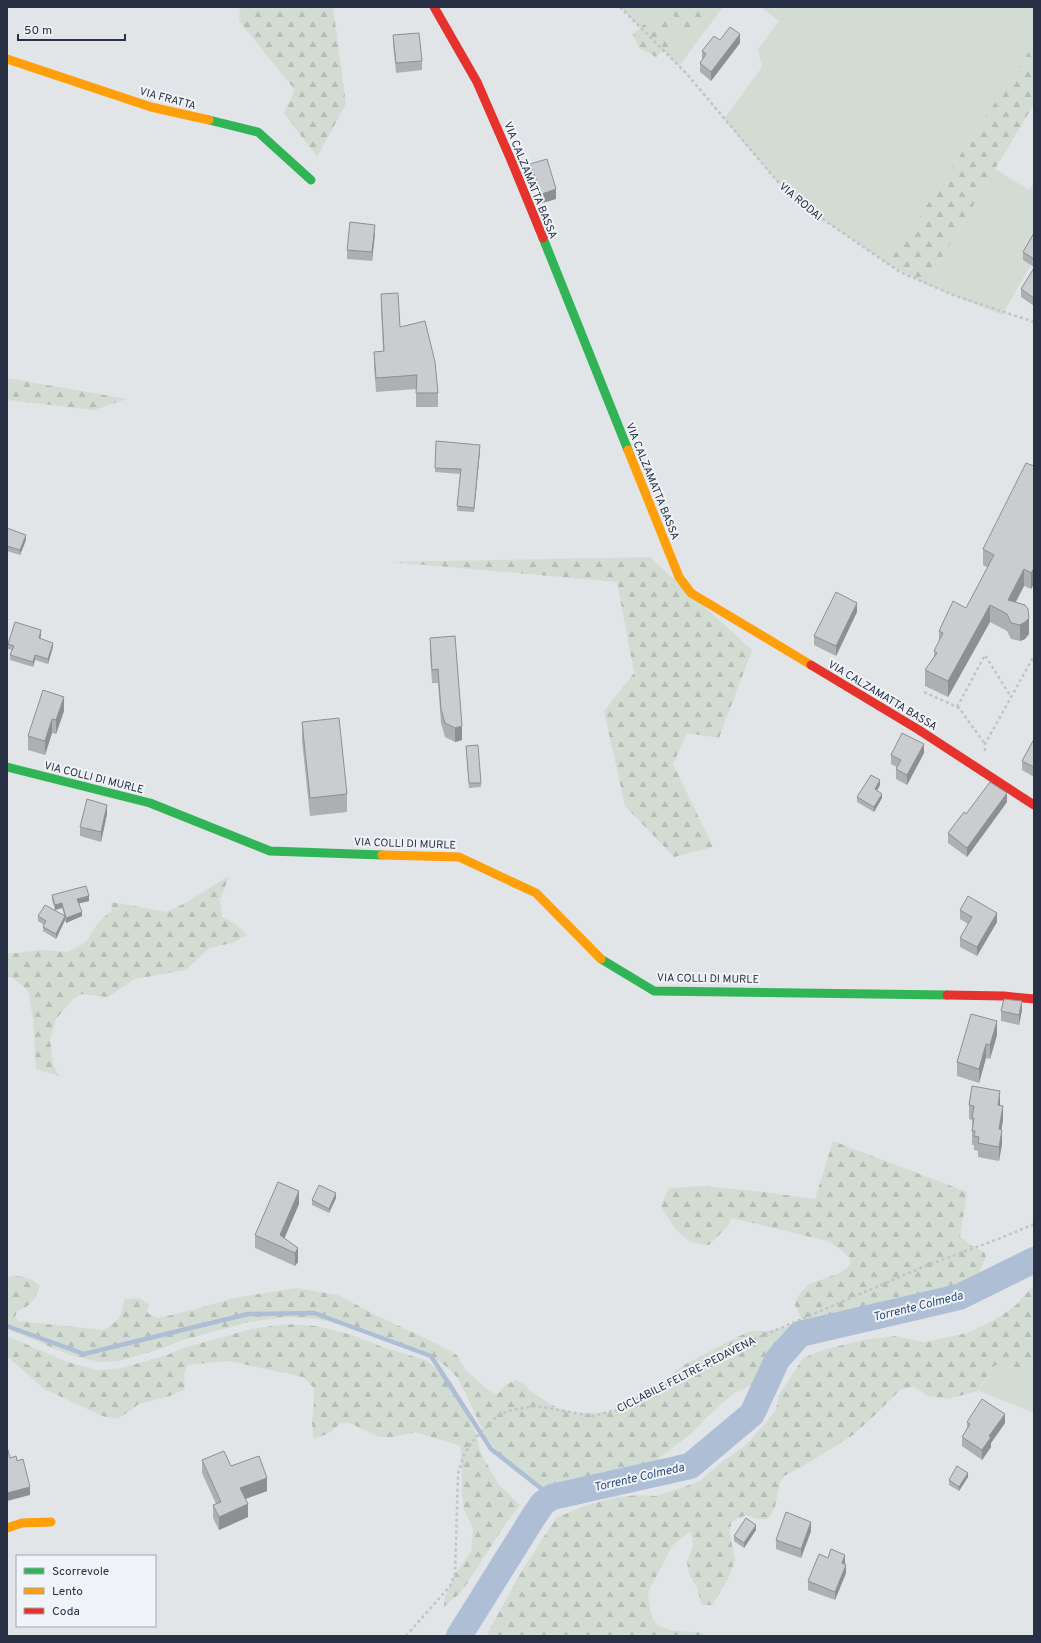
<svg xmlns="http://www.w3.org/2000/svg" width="1041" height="1643" viewBox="0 0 1041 1643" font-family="Overpass,sans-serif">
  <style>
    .green { fill: #d2dcd3 }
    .forest { fill: url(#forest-firs) }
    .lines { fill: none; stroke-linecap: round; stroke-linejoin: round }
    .stream { stroke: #aebed5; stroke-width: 4.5 }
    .river { stroke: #aebed5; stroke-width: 26 }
    .path { stroke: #c1c3c8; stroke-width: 2.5; stroke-dasharray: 3 3; stroke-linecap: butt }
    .fast { stroke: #30b455; stroke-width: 9 }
    .slow { stroke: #ff9f0a; stroke-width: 9 }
    .jam { stroke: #e5322d; stroke-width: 9 }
    .wall { fill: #aeafb3 }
    .shaded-wall { fill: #8d8f92 }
    .building { fill: #caccd0; stroke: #8d8f92 }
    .labels { text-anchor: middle; stroke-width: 4; stroke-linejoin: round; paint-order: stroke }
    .street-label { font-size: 11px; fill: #273044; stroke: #f0f3f8 }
    .water-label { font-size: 12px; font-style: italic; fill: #2e4b7b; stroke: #f0f3f8 }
  </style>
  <defs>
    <pattern id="forest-firs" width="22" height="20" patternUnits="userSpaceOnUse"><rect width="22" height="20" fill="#d2dcd3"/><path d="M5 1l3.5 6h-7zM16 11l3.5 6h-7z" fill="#b4bdb6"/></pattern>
  </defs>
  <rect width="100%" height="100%" fill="#e2e5e8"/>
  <!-- green -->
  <path class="green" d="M620 7H723L679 66Z
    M761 7H1034V44L888 264 821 218 777 181 724 119 762 67 758 49 779 21Z
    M995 169 1029 190 1034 183V240L1023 260 1031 265 1002 315 926 284Z
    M1034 1361V1413L979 1391 994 1366 1005 1362 1020 1371Z"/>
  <!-- forest -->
  <path class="forest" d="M240 7H333L346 104 317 157 284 113 295 90 239 21Z
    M697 7H707C701 15 704 22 697 30H679L673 13 680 9Z
    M672 20V43L656 57 639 48 633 34 648 21Z
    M1034 44V104L926 284 888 264Z
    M7 378 127 399 94 410 7 400Z
    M650 557 752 650 719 738 687 733 673 764 713 847 674 857 625 806 604 711 634 673 617 582 391 562Z
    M229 876 220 900 222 917 237 925 247 935 232 943 209 948 186 970 135 979 108 997 81 994 73 999 56 1019 50 1040 53 1064 59 1076 36 1069 33 1019 28 991 13 978 7 977V954L41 950 68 952 86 942 98 923 112 910 111 902 167 912 185 903Z
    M833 1141 967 1192 960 1237 972 1246 984 1252 986 1257 977 1279 971 1287 980 1293 934 1306 890 1314 849 1334 824 1340 809 1333 795 1305 798 1296 809 1284 840 1273 850 1265V1258L837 1247 827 1241 732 1218 727 1227 709 1245C683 1246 673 1226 661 1206L669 1188 703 1186 764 1192 815 1199Z
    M22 1276 34 1281 40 1286C34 1301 32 1305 17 1311L15 1317 18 1321 104 1330C111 1326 119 1320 122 1311 123 1306 123 1304 125 1299L139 1298 149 1304 147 1312 149 1314 159 1318 196 1309 234 1298 297 1288 338 1295 374 1314 433 1342 457 1355 465 1369 487 1389 496 1394 500 1392 505 1385 516 1380 522 1383 531 1391 555 1407 575 1414 611 1412 661 1383 684 1365 737 1337 751 1331H768L792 1326 802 1339 792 1347 774 1379 751 1385 733 1394 709 1415 692 1433 657 1460 614 1479 608 1489 586 1495 557 1500 530 1482 500 1455 485 1435 458 1378 447 1367 428 1354 382 1339 355 1328 317 1319 286 1317 249 1322 180 1341 164 1348 119 1361 99 1362 70 1355 7 1329V1277Z
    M1034 1285V1361L1032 1362 1020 1371 1005 1362 994 1366 978 1391 948 1399 928 1396 914 1387 901 1389 875 1415 853 1435 800 1468 784 1476 780 1482 775 1507 768 1519H757L746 1515 731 1522 730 1534 735 1560 728 1579 712 1605H701L698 1589 689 1574 687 1562 693 1546 691 1531 672 1546 648 1592 649 1603 652 1618 659 1626 674 1631 699 1632 709 1636H486L520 1574 556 1518 584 1506 617 1497 639 1495 656 1496 684 1487 700 1481 719 1464 746 1445 765 1424 776 1409 779 1395 803 1358 826 1349 864 1340 894 1336 924 1342 967 1333 996 1319 1014 1307Z
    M286 1324 316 1326 352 1335 380 1346 425 1360 442 1372 452 1382 476 1434 480 1451 498 1484 520 1505 504 1526 468 1582 460 1593 444 1607 445 1596 456 1573 471 1551 473 1529 464 1509 462 1493 461 1446 415 1432 394 1437H379L350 1423H341L329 1433 314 1439 312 1423 314 1403V1388L303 1377 228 1361 188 1365 184 1374 185 1389 170 1396 139 1404 118 1419 102 1416 44 1389 7 1356V1336L67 1362 98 1370 121 1368 167 1355 183 1348 251 1329Z"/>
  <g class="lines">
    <!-- stream -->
    <path class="stream" d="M7 1326 84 1354 248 1314 314 1313 431 1356 491 1449 552 1497"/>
    <!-- river -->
    <path class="river" d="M459 1636 534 1516 543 1503 552 1497 690 1466 752 1414 777 1360 800 1334 959 1297 1034 1260"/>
    <!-- path -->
    <path class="path" d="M620 7 686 73 777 181 821 218 900 272 953 295 1034 322
      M924 692 959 708 985 744
      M957 707 985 655 1011 697
      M985 751V744L1034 656
      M406 1636 450 1586 455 1574 458 1474 463 1457 471 1443 498 1415 511 1410 535 1406 593 1416 616 1410 755 1339 923 1267 1001 1238 1034 1224"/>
    <!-- fast -->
    <path class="fast" d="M209 120 258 132 311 180
      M543 238 628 450
      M7 767 150 803 270 851 382 855
      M601 959 654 991 947 995"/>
    <!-- slow -->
    <path class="slow" d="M7 59 151 107 209 120
      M628 450 679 577 691 593 811 665
      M382 855 459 857 536 893 601 959
      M7 1528 22 1523 51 1522"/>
    <!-- jam -->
    <path class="jam" d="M434 7 477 82 511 160 543 238
      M811 665 919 730 1034 805
      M947 995 1004 996 1034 999"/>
  </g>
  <!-- wall -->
  <path class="wall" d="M393 35 422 61V70L396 73 393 44Z
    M720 40 740 43 711 81 700 72V63L702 60V51Z
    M530 164 556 199 542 203 530 173Z
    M1034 233V267L1023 260V252Z
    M375 234 372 261 347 259V250Z
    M1034 268V306L1021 297V289Z
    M381 294 438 393V407H416V389L376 392 374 366V352L383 351 381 308Z
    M436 441 480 450 474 512 457 511 460 474 435 472Z
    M1034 466V584L1031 589 1024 586 1016 602 1029 634 1025 639 1020 641 1011 639 1007 631 990 622 948 697 925 686V670L934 657V651L939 641V631L966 608 988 568 983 565V549Z
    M7 528 26 540 20 555 7 551Z
    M857 612 836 656 814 645V636Z
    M41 635 40 639 53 647 48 664 35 660 33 667 10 660V655L12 650 8 649V644Z
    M430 638 462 740 455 742 445 737 441 723 438 683H432L430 652Z
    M64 711 56 734 52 733 45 755 28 750V736Z
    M302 722 347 794V812L310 816 302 741Z
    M1034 739V777L1022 770V761Z
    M466 746 481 783V787L469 788Z
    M924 753 907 785 896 779V769L897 767 891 764V755Z
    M880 785 877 791 882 798 874 812 857 802V797Z
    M1007 802 967 857 948 843V833L966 814Z
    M107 814 101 842 80 836V827Z
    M52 895 89 901 79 903 82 916 66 923 65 920 56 939 43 931V927L44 925 38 921V916L64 915 62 908 55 910 52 900Z
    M960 910 997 922 977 956 960 947V938L968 924 960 919Z
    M1022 1010 1019 1025 1001 1021V1011Z
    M997 1035 990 1059 986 1058 979 1083 957 1076V1062Z
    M969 1105 1000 1106 1003 1120 1001 1130 1002 1144 999 1161 978 1157V1151L974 1150V1145H972V1120L969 1119Z
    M336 1198 329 1213 312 1205V1200Z
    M299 1204 284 1239 298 1248V1262L295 1266 255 1248V1235Z
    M967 1422 1005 1423 991 1443V1447L982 1460 962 1446V1437L967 1428Z
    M202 1460 231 1466 267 1491 245 1499 248 1517 219 1530 213 1518V1505L216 1504 202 1473Z
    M968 1477 959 1491 949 1485V1480Z
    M756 1530 744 1548 734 1541V1536Z
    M811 1531 801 1558 776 1549V1540Z
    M828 1558 845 1563V1564L846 1573 835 1600 808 1590V1581Z"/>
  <!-- shaded-wall -->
  <path class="shaded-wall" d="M740 34V43L711 81V72Z
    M556 189V199L542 203V194Z
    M375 225V234L372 261V252Z
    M480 445V450L474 512V508Z
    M26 535V540L20 555V550Z
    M1034 568V584L1031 589V573Z
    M1024 569V586L1008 616V600Z
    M857 603V612L836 656V646Z
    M990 605V622L948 697V681Z
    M1029 618V634L1025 639 1020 641V625Z
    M41 630V635L39 643V638Z
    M53 643V647L48 664V659Z
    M35 655V660L33 667V662Z
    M64 697V711L56 734V720Z
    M52 719V733L45 755V741Z
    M462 726V740L455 742V728Z
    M924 744V753L907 785V775Z
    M880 780V785L875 794V789Z
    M1007 793V802L967 857V848Z
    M882 794V798L874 812V807Z
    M107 805V814L101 842V832Z
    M89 896V901L77 904V899Z
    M62 903V908L55 910V905Z
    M82 912V916L66 923V918Z
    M997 913V922L977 956V947Z
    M65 916V920L56 939V934Z
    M1022 1001V1010L1019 1025V1015Z
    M997 1021V1035L990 1059V1045Z
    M986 1044V1058L979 1083V1069Z
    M1000 1091V1105L998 1119V1105Z
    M1003 1106V1120L999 1143V1129Z
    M1002 1130V1144L999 1161V1147Z
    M299 1191V1204L281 1246 280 1235Z
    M336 1193V1198L329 1213V1209Z
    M298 1248V1262L295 1266V1253Z
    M1005 1414V1423L991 1443V1447L982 1460V1450L989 1436Z
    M968 1473V1477L959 1491V1487Z
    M267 1478V1491L240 1501V1488Z
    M30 1487V1495L7 1501V1493Z
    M248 1504V1517L219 1530V1517Z
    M811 1522V1531L801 1558V1549Z
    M756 1525V1530L744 1548V1543Z
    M845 1555V1563L842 1572V1563Z
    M846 1565V1573L835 1600V1592Z"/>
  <!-- building -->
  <path class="building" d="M730 27 740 34 711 72 700 63 706 54 702 51 714 36 720 40Z
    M419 33 422 61 396 63 393 35Z
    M547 159 556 189 542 194 530 164Z
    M350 222 375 225 372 252 347 250Z
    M1034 233V259L1023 252Z
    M1034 268V298L1021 289Z
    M398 293 400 327 425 321 435 362 438 393H416L417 375 376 378 374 352 384 351 381 294Z
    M436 441 480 445 474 508 457 506 461 469 435 468Z
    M1026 463 1034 466V568L1031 573 1024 569 1008 600 1025 605 1028 609 1029 618 1025 622 1020 625 1011 623 1007 614 990 605 948 681 925 670 937 653 934 651 943 633 939 631 953 601 966 608 994 555 983 549Z
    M7 528 26 535 20 550 7 546Z
    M836 592 857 603 836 646 814 636Z
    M15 622 41 630 39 638 53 643 48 659 35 655 33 662 10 655 14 646 8 644Z
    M455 636 462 726 455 728 445 723 441 709 438 669 432 670 430 638Z
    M43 690 64 697 56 720 52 719 45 741 28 736Z
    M339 718 347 794 310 798 302 722Z
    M902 733 924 744 907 775 896 769 901 760 891 755Z
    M1034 739V767L1022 761Z
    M478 745 481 783H469L466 746Z
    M871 775 880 780 875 789 882 794 874 807 857 797Z
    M990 782 1007 793 967 848 948 833 964 812 966 814Z
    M87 799 107 805 101 832 80 827Z
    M86 886 89 896 77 899 82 912 66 918 62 903 55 905 52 895Z
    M968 896 997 913 977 947 960 938 972 917 960 910Z
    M45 905 65 916 56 934 43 927 46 921 38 916Z
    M1004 999 1022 1001 1019 1015 1001 1011Z
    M971 1014 997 1021 990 1045 986 1044 979 1069 957 1062Z
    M972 1086 1000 1091 998 1105 1003 1106 999 1129 1002 1130 999 1147 978 1143 979 1137 974 1136 975 1131H972L974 1118H972L974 1106 969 1105Z
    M278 1182 299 1191 280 1235 298 1248 295 1253 255 1235Z
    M319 1185 336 1193 329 1209 312 1200Z
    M982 1399 1005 1414 989 1436 991 1437 982 1450 962 1437 970 1424 967 1422Z
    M7 1447 10 1458 16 1456 17 1461 23 1459 30 1487 7 1493Z
    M224 1451 231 1466 259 1456 267 1478 240 1488 248 1504 219 1517 213 1505 221 1502 202 1460Z
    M957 1466 968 1473 959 1487 949 1480Z
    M786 1512 811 1522 801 1549 776 1540Z
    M746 1518 756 1525 744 1543 734 1536Z
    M831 1549 845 1555 842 1563 846 1565 835 1592 808 1581 819 1554 828 1558Z"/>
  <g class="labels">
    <!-- street labels -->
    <g class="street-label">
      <text transform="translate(168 98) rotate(15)" y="4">VIA FRATTA</text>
      <text transform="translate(531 180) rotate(68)" y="4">VIA CALZAMATTA BASSA</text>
      <text transform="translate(801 201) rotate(40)" y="4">VIA RODAI</text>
      <text transform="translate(653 481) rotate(68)" y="4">VIA CALZAMATTA BASSA</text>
      <text transform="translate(883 695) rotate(31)" y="4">VIA CALZAMATTA BASSA</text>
      <text transform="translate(94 777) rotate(14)" y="4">VIA COLLI DI MURLE</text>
      <text transform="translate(405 843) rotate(2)" y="4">VIA COLLI DI MURLE</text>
      <text transform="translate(708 978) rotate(1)" y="4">VIA COLLI DI MURLE</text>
      <text transform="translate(686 1374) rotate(-27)" y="4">CICLABILE FELTRE-PEDAVENA</text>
    </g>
    <!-- water labels -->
    <g class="water-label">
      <text transform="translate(918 1306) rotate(-14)" y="4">Torrente Colmeda</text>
      <text transform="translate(639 1477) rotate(-13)" y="4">Torrente Colmeda</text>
    </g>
  </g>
  <!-- border -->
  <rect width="1041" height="1643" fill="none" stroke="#273044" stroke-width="16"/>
  <!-- legend -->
  <rect x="16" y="1555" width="140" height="72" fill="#f0f3f8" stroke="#a0a5b0"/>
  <rect x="24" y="1568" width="20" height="6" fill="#30b455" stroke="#a0a5b0"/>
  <text x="52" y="1575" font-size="12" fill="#273044">Scorrevole</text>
  <rect x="24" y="1588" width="20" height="6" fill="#ff9f0a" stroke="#a0a5b0"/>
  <text x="52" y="1595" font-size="12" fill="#273044">Lento</text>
  <rect x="24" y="1608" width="20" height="6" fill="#e5322d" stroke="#a0a5b0"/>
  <text x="52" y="1615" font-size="12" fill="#273044">Coda</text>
  <!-- scale -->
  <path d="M18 34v6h107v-6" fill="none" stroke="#273044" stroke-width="2"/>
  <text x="24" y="34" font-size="12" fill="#273044" stroke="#f0f3f8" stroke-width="3" paint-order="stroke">50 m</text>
</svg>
